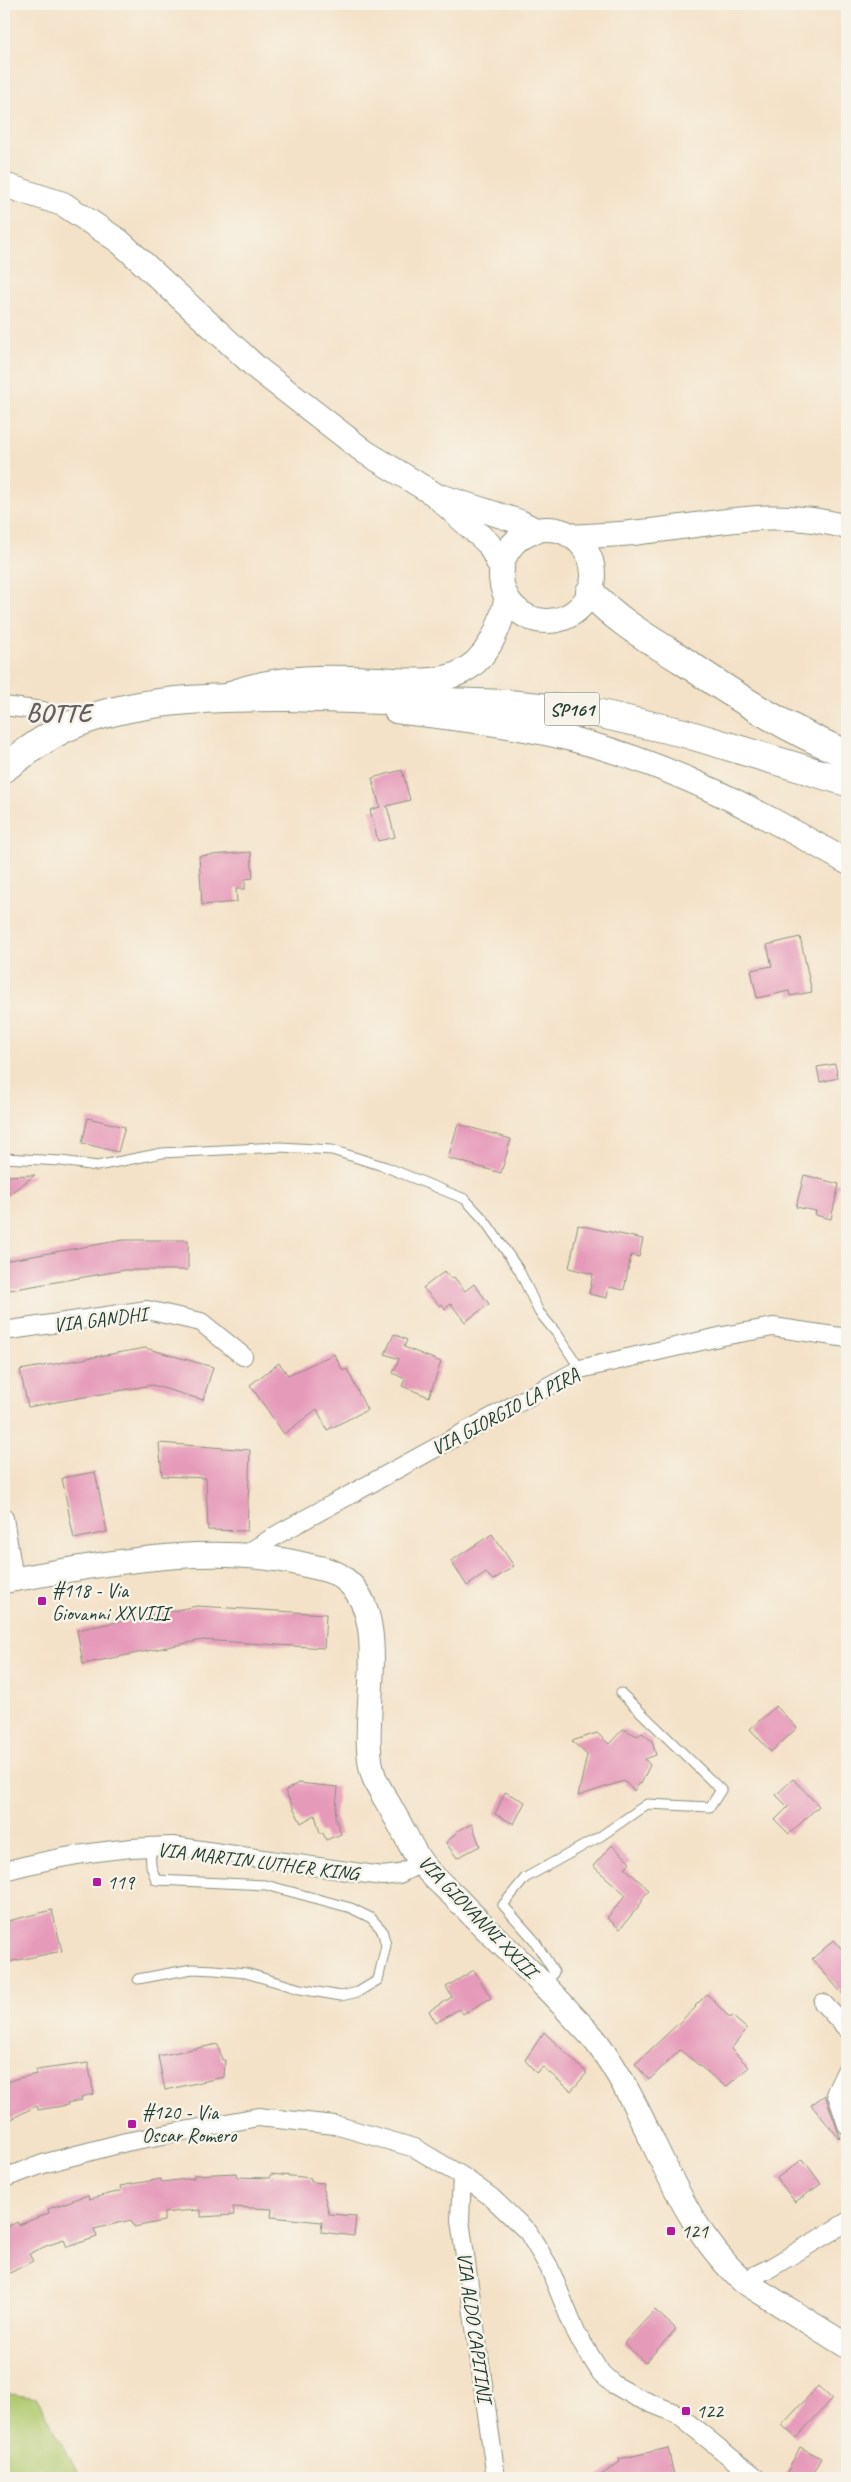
<svg xmlns="http://www.w3.org/2000/svg" width="851" height="2482" viewBox="0 0 851 2482" font-family="Caveat,sans-serif">
  <style>
    .green { fill: #b1ca70; stroke: #688452 }
    .lines { fill: none; stroke-linecap: round; stroke-linejoin: round }
    .stream { stroke: #52bfcb; stroke-width: 5.5 }
    .building { fill: #e69ab9 }
    .lane-casing { stroke: #8a907e; stroke-width: 11 }
    .street-casing { stroke: #8a907e; stroke-width: 20 }
    .secondary-casing { stroke: #8a907e; stroke-width: 26 }
    .primary-casing { stroke: #8a907e; stroke-width: 30 }
    .highway-casing { stroke: #8a907e; stroke-width: 30 }
    .lane { stroke: #fff; stroke-width: 9 }
    .street { stroke: #fff; stroke-width: 18 }
    .secondary { stroke: #fff; stroke-width: 24 }
    .primary { stroke: #fff; stroke-width: 28 }
    .highway { stroke: #fff; stroke-width: 28 }
    .poi-dot { fill: #b5179e; stroke: #f7f3e8; stroke-width: 2 }
    .labels { text-anchor: middle; stroke-width: 5; stroke-linejoin: round; paint-order: stroke }
    .shield { fill: #f7f3e8; stroke: #60746a; stroke-width: 1 }
    .shield-label { font-size: 19px; font-weight: bold; fill: #1f3d34 }
    .street-label { font-size: 20px; fill: #1f3d34; stroke: #f7f3e8 }
    .poi-label { font-size: 20px; fill: #1f3d34; stroke: #f7f3e8; text-anchor: start }
    .district-label { font-size: 25px; font-weight: bold; letter-spacing: 1px; fill: #655e63; stroke: #f7f3e8 }
  </style>
  <rect width="100%" height="100%" fill="#f7f3e8"/>
  <filter id="ink" filterUnits="userSpaceOnUse"><feTurbulence type="fractalNoise" baseFrequency=".02" numOctaves="2"/><feDisplacementMap in="SourceGraphic" scale="10" xChannelSelector="R" yChannelSelector="G"/><feConvolveMatrix kernelMatrix="1 2 1 2 8 2 1 2 1" color-interpolation-filters="sRGB"/></filter>
  <filter id="wash" filterUnits="userSpaceOnUse"><feTurbulence type="fractalNoise" baseFrequency=".0096" numOctaves="4" result="noise"/><feDisplacementMap in="SourceGraphic" scale="20" xChannelSelector="R" yChannelSelector="G"/><feGaussianBlur stdDeviation="1.12" result="paint"/><feColorMatrix in="noise" values="0 0 0 0 0 0 0 0 0 0 0 0 0 0 0 0 0 1.4 0 .05"/><feComposite in="paint" operator="in"/></filter>
  <g filter="url(#wash)">
    <rect width="100%" height="100%" fill="#f4e2c8"/>
    <!-- green -->
    <path class="green" d="M4 2393 37 2398 81 2478H4Z"/>
    <g class="lines">
      <!-- stream -->
      <path class="stream" d="M4 9 10 4"/>
    </g>
    <g id="blocks">
      <!-- building -->
      <path class="building" d="M402 770 410 800 387 806 395 837 378 841 370 810 380 807 372 778Z
        M251 852 253 878 245 879V889H236L237 902 202 905 199 856Z
        M800 937 812 992 790 996 789 991 757 998 751 970 772 966 767 945Z
        M835 1064 838 1078 820 1082 817 1067Z
        M88 1118 125 1127 118 1152 82 1143Z
        M458 1124 511 1139 501 1173 448 1158Z
        M35 1175 4 1198V1176Z
        M804 1175 839 1184 831 1219 815 1215 816 1211 796 1207Z
        M578 1225 643 1239 639 1257 631 1255 624 1290 609 1287 607 1298 589 1294 593 1274 569 1268Z
        M123 1240H188V1270H125L4 1291V1261Z
        M445 1271 451 1279 454 1277 465 1291 474 1284 489 1304 465 1322 451 1304 445 1309 442 1304 440 1306 423 1288Z
        M394 1334 407 1340 404 1347 441 1362 429 1397 402 1386 405 1379 393 1373 399 1359 385 1354Z
        M145 1348 213 1367 203 1400 152 1385 28 1407 20 1370Z
        M334 1354 343 1371 347 1369 367 1410 327 1430 317 1409 284 1434 250 1385 279 1363 288 1375Z
        M159 1443 250 1450 247 1531 208 1530 206 1478 162 1476Z
        M95 1472 107 1532 74 1539 62 1478Z
        M492 1534 514 1566 493 1580 486 1573 467 1586 451 1561Z
        M197 1606 326 1614 324 1648 202 1640 83 1664 77 1630Z
        M776 1706 797 1728 771 1752 750 1729Z
        M623 1729 638 1736 642 1733 652 1741 656 1755 645 1759 650 1765 641 1784 640 1783 634 1791 624 1781 578 1796 587 1755 572 1741 597 1733 609 1744Z
        M793 1779 819 1806 789 1834 775 1820 788 1807 776 1795Z
        M298 1783 338 1787 335 1817 341 1834 326 1840 323 1833H320L315 1815 301 1823 285 1791Z
        M505 1792 525 1802 514 1824 495 1814Z
        M472 1824 480 1846 457 1858 446 1843 459 1830Z
        M612 1845 630 1862 625 1868 649 1890 641 1900 643 1901 620 1929 607 1918 626 1895 593 1866Z
        M52 1910 62 1951 4 1963V1922Z
        M834 1940 847 1955V1999L812 1959Z
        M474 1970 491 1998 463 2014 459 2009 436 2023 429 2011 452 1997 446 1987Z
        M707 1994 730 2018 732 2016 747 2029 731 2049 749 2067 726 2087 680 2050 649 2080 635 2064 696 2007 695 2006Z
        M544 2032 587 2073 571 2091 543 2067 536 2073 525 2060Z
        M218 2044 222 2060H225L224 2077 165 2090 158 2056Z
        M88 2063 94 2094 81 2097 82 2100 67 2103 68 2105 38 2110 36 2106 4 2123V2084L15 2079 37 2074 36 2070Z
        M825 2095 840 2137 839 2138 811 2105Z
        M803 2159 821 2184 795 2202 777 2178Z
        M236 2173 237 2177 269 2178 271 2174 311 2178V2182L324 2183 323 2190 329 2214 356 2216 354 2236 321 2232 322 2222 271 2217 272 2209 233 2207 234 2215 201 2217V2210L182 2211 164 2213V2221L134 2227 131 2220 94 2229 97 2237 67 2247 64 2240 46 2246 29 2254 33 2261 4 2276V2229L17 2222 19 2225 49 2213 48 2209 88 2195 89 2199 121 2191 120 2186 161 2179 162 2182 194 2178V2175Z
        M655 2310 676 2329 645 2363 624 2343Z
        M818 2386 832 2399 796 2438 782 2425Z
        M800 2447 821 2458 813 2473 810 2472 807 2478H784Z
        M668 2448 674 2475 662 2478H597L620 2462 619 2459Z"/>
    </g>
  </g>
  <g filter="url(#ink)">
    <use href="#blocks" fill-opacity="0" stroke="#8a907e" stroke-width="1"/>
    <g class="lines">
      <!-- lane casing -->
      <g class="lane-casing">
        <path id="lane" d="M4 1158 61 1161 97 1166 162 1153 280 1147 332 1150 386 1167 465 1199 485 1221 519 1270 539 1312 558 1335 580 1369
          M138 1979 192 1969 215 1970 246 1973 300 1989 341 1996 358 1992 378 1980 386 1945 382 1930 371 1918 351 1908 266 1885 156 1880 151 1866 150 1846
          M546 1987 554 1972 534 1940 503 1905 525 1878 601 1836 647 1804 710 1807 721 1790 621 1693"/>
      </g>
      <!-- street casing -->
      <g class="street-casing">
        <path id="street" d="M4 706 43 711 65 728
          M4 1331 147 1310 201 1322 243 1356
          M4 1518 14 1579
          M243 1556 280 1533 580 1369 723 1336 773 1327 847 1338
          M4 1871C60 1856 115 1847 173 1846L382 1876 399 1874 421 1863
          M823 2003 847 2029
          M847 2069 836 2092 847 2125
          M462 2176 460 2220 496 2478
          M4 2178 46 2163 126 2142 258 2117 335 2125 415 2148 462 2176 491 2197 528 2232 549 2267 576 2333 601 2373 613 2384 636 2397 677 2414 756 2478
          M743 2281 770 2268 847 2222"/>
      </g>
      <!-- secondary casing -->
      <g class="secondary-casing">
        <path id="secondary" d="M4 185 63 204 119 241 258 369 365 452 434 494 489 544 502 570
          M443 497 520 522 537 531
          M501 575a46 46 0 1 1 92 0a46 46 0 1 1-92 0Z
          M572 537C595 535 618 535 641 532 715 525 772 506 847 527
          M234 692C280 675 329 677 377 679 403 680 433 684 457 674 488 661 500 628 507 597
          M396 711C458 719 519 725 579 741 675 766 762 813 847 862
          M4 1581C101 1565 212 1540 310 1566 320 1568 335 1571 343 1578 397 1616 355 1725 374 1777 379 1790 388 1802 394 1814 403 1829 410 1846 420 1861 430 1875 445 1887 457 1899 494 1938 534 1973 570 2013 579 2023 590 2033 598 2044 653 2118 672 2217 743 2281L847 2346"/>
      </g>
      <!-- primary casing -->
      <g class="primary-casing">
        <path id="primary" d="M4 768C24 754 43 738 65 728 131 698 216 697 288 697"/>
      </g>
      <!-- highway casing -->
      <g class="highway-casing">
        <path id="highway" d="M590 592C617 621 649 639 682 660 735 696 788 730 847 754
          M288 697 508 704 592 712 684 733 847 782"/>
      </g>
      <!-- lane -->
      <use href="#lane" class="lane"/>
      <!-- street -->
      <use href="#street" class="street"/>
      <!-- secondary -->
      <use href="#secondary" class="secondary"/>
      <!-- primary -->
      <use href="#primary" class="primary"/>
      <!-- highway -->
      <use href="#highway" class="highway"/>
    </g>
  </g>
  <!-- markers -->
  <g class="poi-dot">
    <rect x="37" y="1596" width="10" height="10" rx="2.5"/>
    <rect x="92" y="1877" width="10" height="10" rx="2.5"/>
    <rect x="127" y="2119" width="10" height="10" rx="2.5"/>
    <rect x="666" y="2226" width="10" height="10" rx="2.5"/>
    <rect x="681" y="2406" width="10" height="10" rx="2.5"/>
  </g>
  <g class="labels">
    <!-- shield labels -->
    <rect class="shield" x="544.5" y="692.5" width="55" height="33" rx="4"/>
    <g class="shield-label">
      <text x="572" y="716">SP161</text>
    </g>
    <!-- street labels -->
    <g class="street-label">
      <text transform="translate(100 1319) rotate(-7)" y="7">VIA GANDHI</text>
      <text transform="translate(505 1411) rotate(-28)" y="7">VIA GIORGIO LA PIRA</text>
      <text transform="translate(258 1861) rotate(7)" y="7">VIA MARTIN LUTHER KING</text>
      <text transform="translate(478 1916) rotate(46)" y="7">VIA GIOVANNI XXIII</text>
      <text transform="translate(475 2327) rotate(82)" y="7">VIA ALDO CAPITINI</text>
    </g>
    <!-- poi labels -->
    <g class="poi-label">
      <text x="52" y="1597">#118 - Via<tspan x="52" dy="23">Giovanni XXVIII</tspan></text>
      <text x="107" y="1889">119</text>
      <text x="142" y="2119">#120 - Via<tspan x="142" dy="23">Oscar Romero</tspan></text>
      <text x="681" y="2238">121</text>
      <text x="696" y="2418">122</text>
    </g>
    <!-- district labels -->
    <g class="district-label">
      <text x="59" y="721">BOTTE</text>
    </g>
  </g>
  <!-- margin -->
  <rect width="851" height="2482" fill="none" stroke="#f7f3e8" stroke-width="20"/>
</svg>
